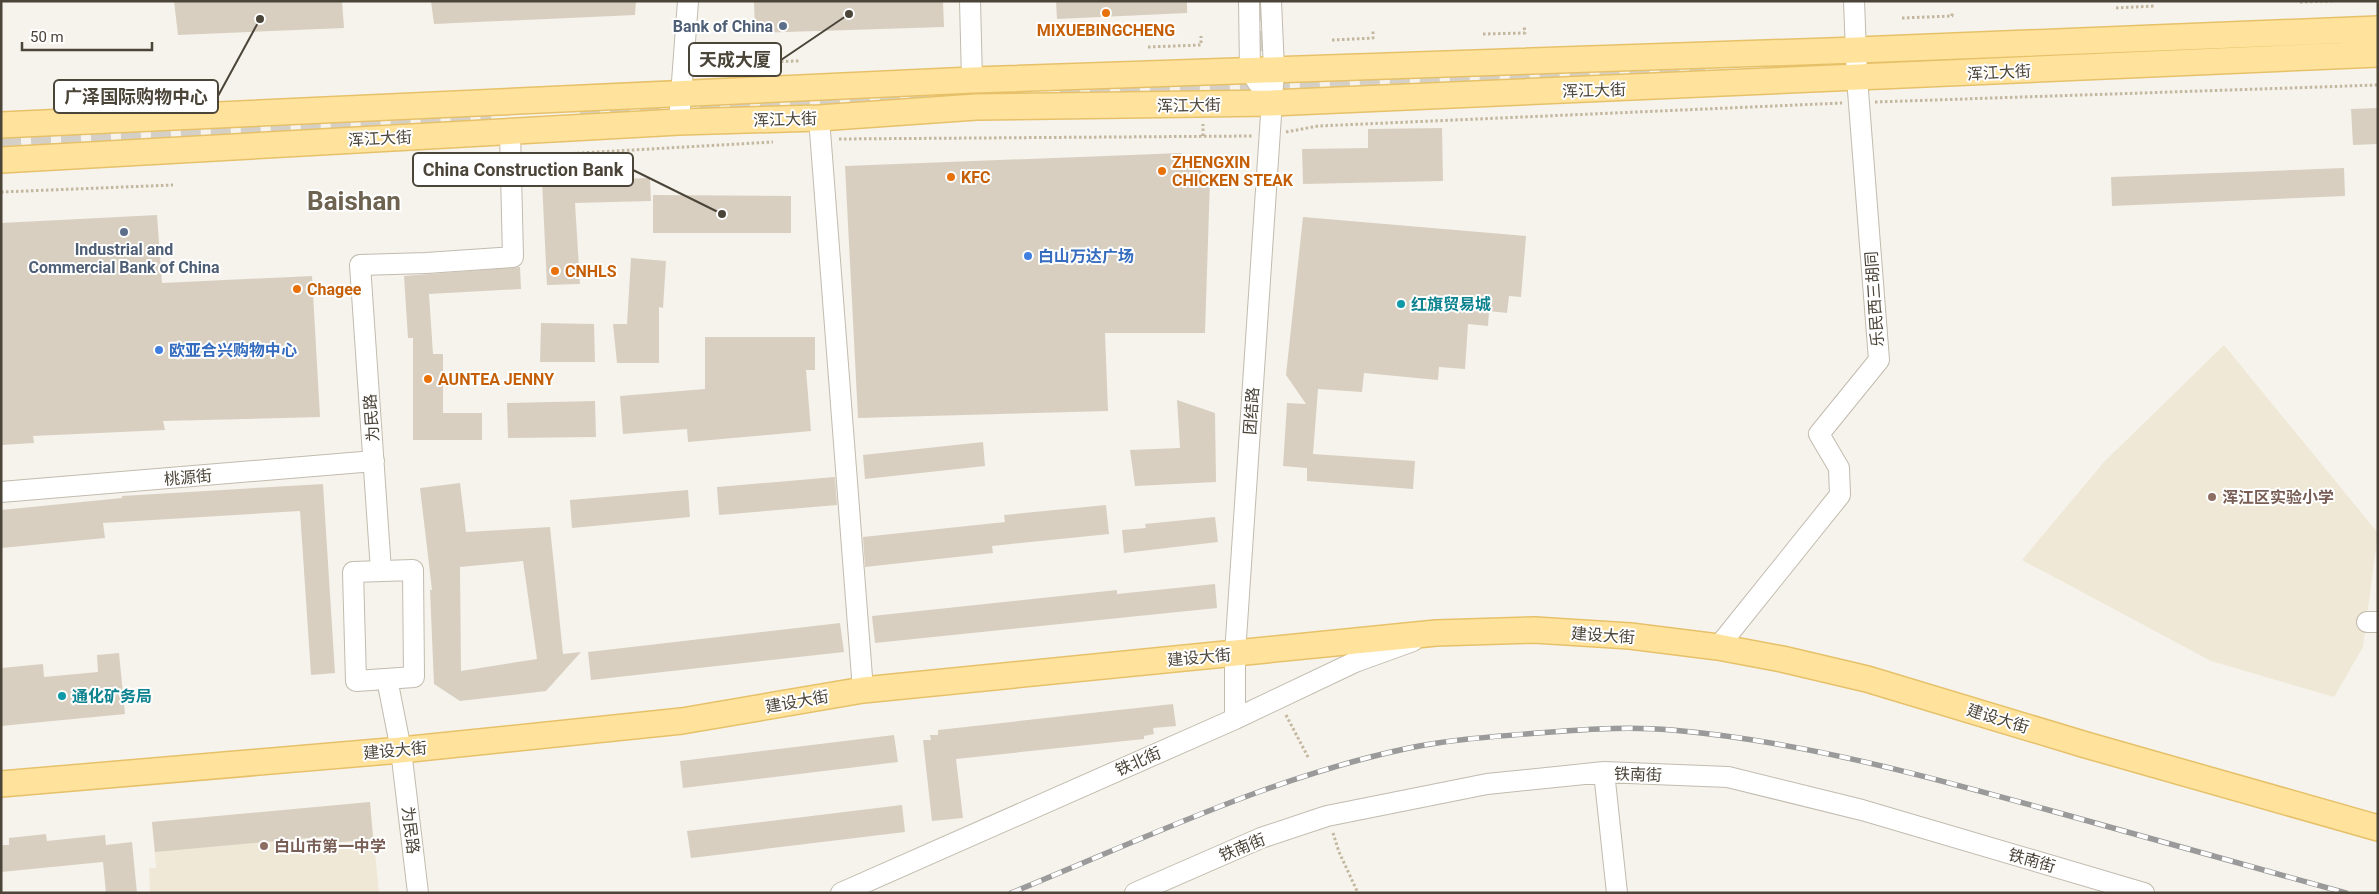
<svg xmlns="http://www.w3.org/2000/svg" width="2379" height="894" viewBox="0 0 2379 894" font-family="Roboto,'Noto Sans SC',sans-serif">
  <style>
    .education { fill: #efe8d6 }
    .building { fill: #d8cfc1; fill-rule: evenodd }
    .lines { fill: none; stroke-linecap: round; stroke-linejoin: round }
    .minor-tunnel { stroke: #d4d0c8; stroke-width: 20; stroke-dasharray: 20 10; stroke-linecap: butt }
    .minor-casing { stroke: #c2bbae; stroke-width: 22 }
    .major-casing { stroke: #e6c16a; stroke-width: 28 }
    .path { stroke: #c4b79f; stroke-width: 3; stroke-dasharray: 2.5 2.5; stroke-linecap: butt }
    .minor { stroke: #fff; stroke-width: 20 }
    .major { stroke: #ffe39c; stroke-width: 25 }
    .rail-casing { stroke: #9a9a9a; stroke-width: 5.5 }
    .rail { stroke: #fff; stroke-width: 4; stroke-dasharray: 11; stroke-linecap: butt }
    .food-dot { fill: #e8710a; stroke: #fff; stroke-width: 2 }
    .service-dot { fill: #5c6f8a; stroke: #fff; stroke-width: 2 }
    .shop-dot { fill: #3f7fe0; stroke: #fff; stroke-width: 2 }
    .culture-dot { fill: #0f9aa8; stroke: #fff; stroke-width: 2 }
    .education-dot { fill: #8d6e63; stroke: #fff; stroke-width: 2 }
    .labels { text-anchor: middle; stroke-width: 4; stroke-linejoin: round; paint-order: stroke }
    .service-label { font-size: 16px; font-weight: bold; fill: #4e5e75; stroke: #fff; text-anchor: end }
    .food-label { font-size: 16px; font-weight: bold; fill: #c56008; stroke: #fff; text-anchor: start }
    .street-label { font-size: 16px; fill: #4b4439; stroke: #fff }
    .shop-label { font-size: 16px; font-weight: bold; fill: #366cbe; stroke: #fff; text-anchor: start }
    .culture-label { font-size: 16px; font-weight: bold; fill: #0d838f; stroke: #fff; text-anchor: start }
    .education-label { font-size: 16px; font-weight: bold; fill: #785e54; stroke: #fff; text-anchor: start }
    .town-label { font-size: 26px; font-weight: bold; fill: #6e6250; stroke: #fff }
    .leader { fill: none; stroke: #4b4439; stroke-width: 2 }
    .callout-dot { fill: #4b4439; stroke: #fff; stroke-width: 2 }
    .callout { fill: #fff; stroke: #4b4439; stroke-width: 2 }
    .callout-label { font-size: 18px; text-anchor: middle; font-weight: bold; fill: #4b4439 }
  </style>
  <rect width="100%" height="100%" fill="#f6f3ec"/>
  <!-- education -->
  <path class="education" d="M2224 345 2378 533 2363 647 2334 697 2211 661 2022 560 2104 462Z
    M370 802 379 893H150L149 868H156L152 822Z"/>
  <!-- building -->
  <path class="building" d="M174 1H342L344 28 178 35Z
    M431 1H636L635 15 434 24Z
    M754 1H943L944 27 755 33Z
    M1056 1H1187V13L1057 19Z
    M2378 108V144L2353 145 2351 109Z
    M1442 128 1443 181 1303 184 1302 149 1368 148V129Z
    M1181 153 1210 179 1205 333H1105L1108 411 858 418 845 166Z
    M2344 168 2345 196 2112 206 2111 177Z
    M650 178 651 201 575 203 580 284 547 285 542 181Z
    M653 195 791 196V233H653Z
    M157 215 162 283 312 276 320 417 163 421 165 430 33 436 34 443 1 445V223Z
    M1303 217 1526 236 1521 297 1509 296 1507 313 1489 311 1488 326 1468 324 1465 369 1439 367 1438 380 1364 373 1362 392 1318 389 1313 454 1415 461 1413 489 1307 481V468L1283 466 1287 403 1306 404 1286 375Z
    M631 258 666 261 663 308 659 307V363H617L613 324H627Z
    M520 267 521 289 429 294 433 354H443V413H482V440H413V338H408L404 276Z
    M541 323 594 324 595 362H540Z
    M705 337H815V370H806L811 431 688 442 687 429 623 434 620 396 705 389Z
    M1177 400 1215 413 1216 482 1135 486 1130 450 1180 448Z
    M595 401 596 437 508 438 507 403Z
    M983 442 985 466 865 479 863 455Z
    M835 477 837 505 719 515 717 487Z
    M460 483 466 532 550 527 563 654 581 652 546 691 460 701 434 684 430 590H432L420 488ZM523 561 537 659 461 671 460 567Z
    M323 484 335 673 311 675 300 511 103 523 105 538 1 548V510L122 498V496Z
    M688 490 690 517 572 528 570 500Z
    M1106 505 1109 534 992 546 993 553 865 567 863 537 1005 522 1004 515Z
    M1215 517 1218 542 1124 553 1122 530 1146 528 1145 524Z
    M1215 584 1217 608 875 643 872 616 1117 590V594Z
    M840 623 844 652 591 680 588 652Z
    M119 653 125 714 1 726V668L43 664 44 677 98 672 97 655Z
    M1173 704 1176 726 1153 728 1154 734 1144 736V739L956 759 963 818 932 821 923 740H931L930 735H938V730Z
    M894 735 898 762 683 788 680 761Z
    M370 802 373 839 330 843 329 836 155 852 152 822Z
    M902 805 905 832 691 858 687 831Z
    M46 834 47 841 105 835 106 845 132 842 137 893H106L103 862 1 872V845H9V838Z"/>
  <g class="lines">
    <!-- minor-tunnel -->
    <path class="minor-tunnel" d="M1260 1 1264 84
      M1060 94 1705 67
      M580 110 941 98
      M1 141 491 115"/>
    <!-- minor casing -->
    <g class="minor-casing">
      <path id="minor" d="M970 1 972 80
        M1249 1 1250 70 1258 83
        M819 118 863 690
        M679 122 688 1
        M1 492 374 461
        M413 570 414 677 356 681 353 572Z
        M381 571 360 265 426 263 513 257 510 131
        M2367 622H2378
        M1718 647 1840 495 1839 468 1819 434 1879 360 1857 78 1854 1
        M387 679 401 750 418 893
        M1235 719V654L1274 70 1271 1
        M1604 772 1617 893
        M841 893 1235 719 1355 662 1413 641
        M1135 893 1261 838 1327 816 1487 784 1604 772 1728 777 1862 810 2144 893"/>
    </g>
    <!-- major casing -->
    <g class="major-casing">
      <path id="major" d="M1 125 972 80 1857 50 2378 29
        M1 160 679 122 819 118 976 107 1271 103 2378 54
        M1 784 401 750 682 721 863 690 1436 633 1535 630 1630 636 1718 647 1782 659 1867 679 2086 745 2378 828"/>
    </g>
    <!-- path -->
    <path class="path" d="M2300 2 2332 1
      M2116 8 2154 6V4
      M1902 18 1952 16V12
      M1483 34 1525 33 1524 26
      M1332 40 1373 38V30
      M1148 47 1201 45V36
      M750 57 751 62 799 61
      M70 90 122 89V82
      M1875 102 2378 85
      M1286 132 1318 126 1842 103
      M1203 136V124
      M839 139 1253 136
      M527 156 773 142
      M1 192 173 185
      M1286 715 1309 759
      M1333 833 1339 852 1358 893"/>
    <!-- minor -->
    <use href="#minor" class="minor"/>
    <!-- major -->
    <use href="#major" class="major"/>
    <!-- rail casing -->
    <g class="rail-casing">
      <path id="rail" d="M1011 893C1141 840 1271 777 1409 748 1447 740 1487 737 1526 734 1574 730 1623 726 1672 730 1799 741 1922 775 2045 809 2145 837 2246 865 2346 893"/>
    </g>
    <!-- rail -->
    <use href="#rail" class="rail"/>
  </g>
  <!-- markers -->
  <g class="food-dot">
    <circle cx="1106" cy="13" r="5"/>
    <circle cx="1162" cy="171" r="5"/>
    <circle cx="951" cy="177" r="5"/>
    <circle cx="555" cy="271" r="5"/>
    <circle cx="297" cy="289" r="5"/>
    <circle cx="428" cy="379" r="5"/>
  </g>
  <g class="service-dot">
    <circle cx="783" cy="26" r="5"/>
    <circle cx="124" cy="232" r="5"/>
  </g>
  <g class="shop-dot">
    <circle cx="1028" cy="256" r="5"/>
    <circle cx="159" cy="350" r="5"/>
  </g>
  <g class="culture-dot">
    <circle cx="1401" cy="304" r="5"/>
    <circle cx="62" cy="696" r="5"/>
  </g>
  <g class="education-dot">
    <circle cx="2212" cy="497" r="5"/>
    <circle cx="264" cy="846" r="5"/>
  </g>
  <g class="labels">
    <!-- service labels -->
    <g class="service-label">
      <text x="773" y="32">Bank of China</text>
      <text x="124" y="255" text-anchor="middle">Industrial and<tspan x="124" dy="18">Commercial Bank of China</tspan></text>
    </g>
    <!-- food labels -->
    <g class="food-label">
      <text x="1106" y="36" text-anchor="middle">MIXUEBINGCHENG</text>
      <text x="1172" y="168">ZHENGXIN<tspan x="1172" dy="18">CHICKEN STEAK</tspan></text>
      <text x="961" y="183">KFC</text>
      <text x="565" y="277">CNHLS</text>
      <text x="307" y="295">Chagee</text>
      <text x="438" y="385">AUNTEA JENNY</text>
    </g>
    <!-- street labels -->
    <g class="street-label">
      <text transform="translate(1999 72) rotate(-3)" y="6">浑江大街</text>
      <text transform="translate(1594 90) rotate(-2)" y="6">浑江大街</text>
      <text transform="translate(1189 105) rotate(-1)" y="6">浑江大街</text>
      <text transform="translate(785 119) rotate(-2)" y="6">浑江大街</text>
      <text transform="translate(380 138) rotate(-3)" y="6">浑江大街</text>
      <text transform="translate(1874 299) rotate(-94)" y="6">乐民西三胡同</text>
      <text transform="translate(1251 411) rotate(-86)" y="6">团结路</text>
      <text transform="translate(371 418) rotate(-94)" y="6">为民路</text>
      <text transform="translate(188 477) rotate(-5)" y="6">桃源街</text>
      <text transform="translate(1603 635) rotate(4)" y="6">建设大街</text>
      <text transform="translate(1199 657) rotate(-5)" y="6">建设大街</text>
      <text transform="translate(797 701) rotate(-10)" y="6">建设大街</text>
      <text transform="translate(1998 718) rotate(17)" y="6">建设大街</text>
      <text transform="translate(395 750) rotate(-5)" y="6">建设大街</text>
      <text transform="translate(1138 761) rotate(-24)" y="6">铁北街</text>
      <text transform="translate(1638 774) rotate(2)" y="6">铁南街</text>
      <text transform="translate(411 830) rotate(83)" y="6">为民路</text>
      <text transform="translate(1242 847) rotate(-22)" y="6">铁南街</text>
      <text transform="translate(2032 860) rotate(16)" y="6">铁南街</text>
    </g>
    <!-- shop labels -->
    <g class="shop-label">
      <text x="1038" y="262">白山万达广场</text>
      <text x="169" y="356">欧亚合兴购物中心</text>
    </g>
    <!-- culture labels -->
    <g class="culture-label">
      <text x="1411" y="310">红旗贸易城</text>
      <text x="72" y="702">通化矿务局</text>
    </g>
    <!-- education labels -->
    <g class="education-label">
      <text x="2222" y="503">浑江区实验小学</text>
      <text x="274" y="852">白山市第一中学</text>
    </g>
    <!-- town labels -->
    <g class="town-label">
      <text x="354" y="210">Baishan</text>
    </g>
  </g>
  <!-- callouts -->
  <path class="leader" d="M849 14L781 60M260 19L218 96M722 214L633 170"/>
  <g class="callout-dot">
    <circle cx="849" cy="14" r="5"/>
    <circle cx="260" cy="19" r="5"/>
    <circle cx="722" cy="214" r="5"/>
  </g>
  <g class="callout">
    <rect x="689" y="43" width="92" height="33" rx="5"/>
    <rect x="54" y="80" width="164" height="33" rx="5"/>
    <rect x="413" y="153" width="220" height="33" rx="5"/>
  </g>
  <g class="callout-label">
    <text x="735" y="66">天成大厦</text>
    <text x="136" y="103">广泽国际购物中心</text>
    <text x="523" y="176">China Construction Bank</text>
  </g>
  <!-- border -->
  <rect width="2379" height="894" fill="none" stroke="#4b4439" stroke-width="5"/>
  <!-- scale -->
  <path d="M22 42v8h130v-8" fill="none" stroke="#4b4439" stroke-width="2.5"/>
  <text x="30" y="42" font-size="15" fill="#4b4439" stroke="#ffffff" stroke-width="4" paint-order="stroke">50 m</text>
</svg>
